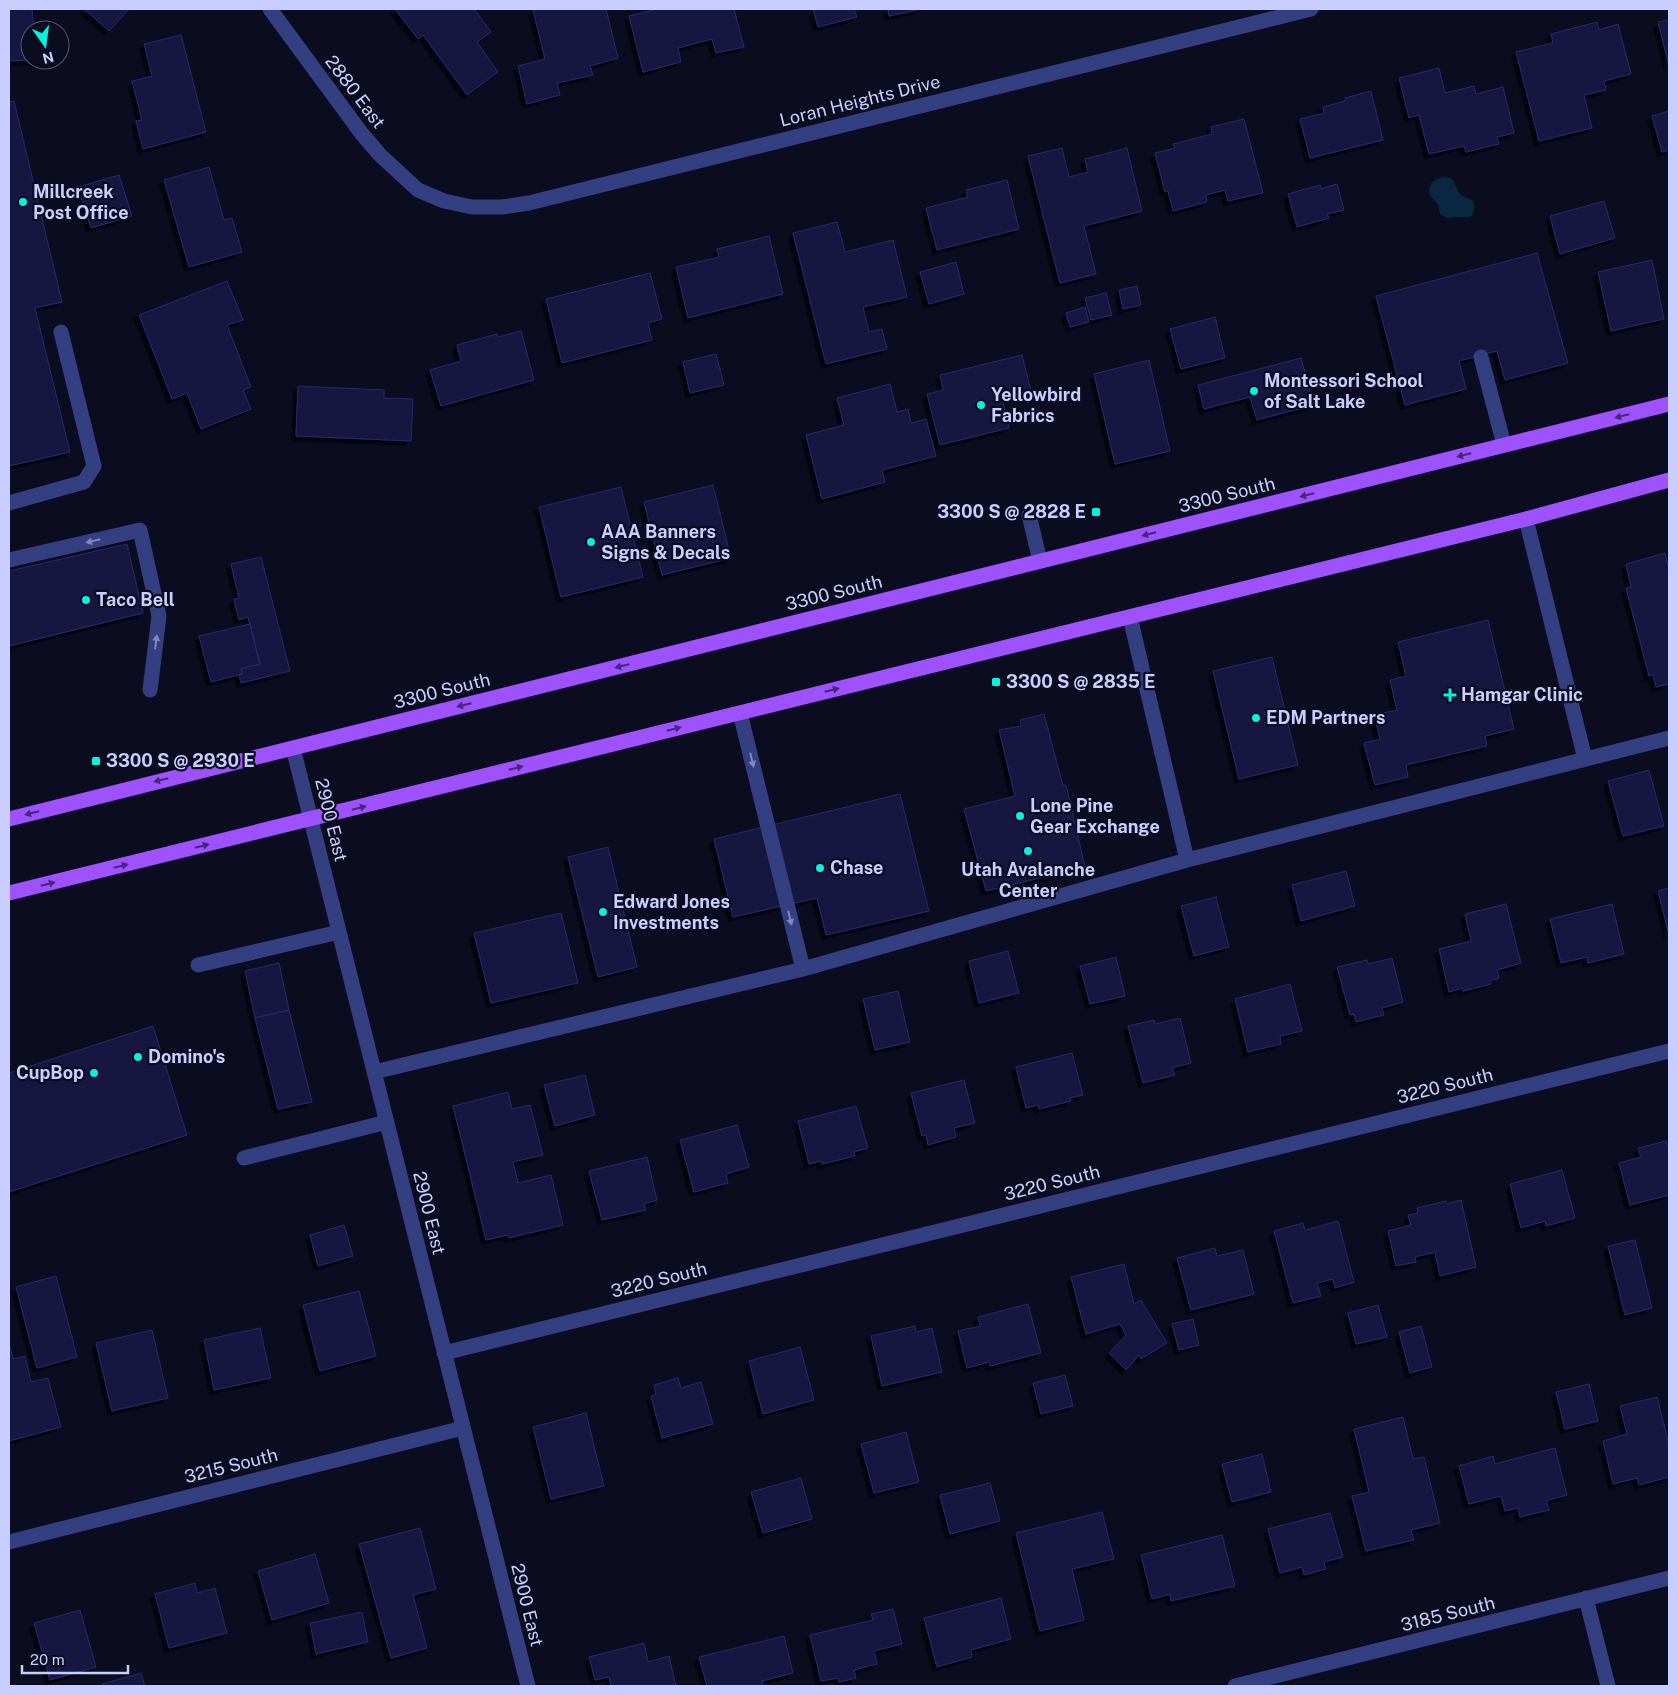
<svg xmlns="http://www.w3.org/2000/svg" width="1678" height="1695" viewBox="0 0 1678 1695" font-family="'Public Sans',sans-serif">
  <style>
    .water { fill: #092741 }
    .building { fill: #181741; stroke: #29286e; filter: url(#shadow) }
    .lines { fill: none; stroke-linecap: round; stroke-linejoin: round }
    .minor { stroke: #343f81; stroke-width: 15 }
    .major { stroke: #9e51ff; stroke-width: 15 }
    .oneway { fill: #462879 }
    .oneway2 { fill: #7f86c0 }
    .poi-dot { fill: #00f5e1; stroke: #0b0c1f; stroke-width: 2 }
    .labels { text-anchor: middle; stroke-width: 4.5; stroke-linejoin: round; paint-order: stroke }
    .street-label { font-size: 18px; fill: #cacdff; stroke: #0b0c1f }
    .poi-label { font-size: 18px; font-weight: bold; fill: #cacdff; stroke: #0b0c1f; text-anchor: start }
  </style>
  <defs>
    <filter id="shadow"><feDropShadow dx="-4.5" dy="4.5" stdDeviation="0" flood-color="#0009"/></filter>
  </defs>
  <rect width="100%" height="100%" fill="#0b0c1f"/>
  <!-- water -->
  <path class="water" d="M1443 177 1451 178C1455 183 1456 188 1459 193 1466 202 1478 194 1473 214L1470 217H1459L1447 218 1440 214 1438 204C1425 194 1426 181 1443 177Z"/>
  <!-- building -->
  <path class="building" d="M9 9H32L34 30H30V60H35L9 61Z
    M84 9H129L109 31Z
    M395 9H474L491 32 477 42 498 72 467 95 423 35 418 39Z
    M537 9H606L618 58 590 66 593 75 557 83 560 95 527 104 518 66 545 59 533 10Z
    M657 9H734L744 47 716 53 712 39 678 48 681 62 643 72 629 16Z
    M813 9H854L857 17 818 27Z
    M888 9H921L889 16Z
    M1669 20V66L1658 22Z
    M1597 22 1599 30 1618 24 1631 74 1604 81 1606 90 1584 95 1592 128 1539 141 1516 52 1553 43 1551 34Z
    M181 35 206 132 143 149 136 121 142 120 132 81 152 76 144 44Z
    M1439 68 1445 93 1474 86 1476 94 1503 87 1514 133 1497 137 1499 144 1466 152 1464 146 1429 154 1419 115 1409 118 1399 78Z
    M1371 91 1383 140 1310 158 1300 119 1324 113 1323 107 1345 101V98Z
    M14 101 62 302 35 308 70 452 9 466V102Z
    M1669 111V150L1662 152 1652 116Z
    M1244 119 1263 193 1228 201 1225 190 1206 195 1207 202 1173 211 1168 191 1165 192 1155 153 1175 148 1173 144 1212 134 1211 127Z
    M1062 148 1069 177 1088 172 1085 159 1127 148 1142 211 1084 226 1096 274 1060 283 1028 156Z
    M209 167 224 220 232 218 242 252 189 267 164 180Z
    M119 175 132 216 91 228 78 187Z
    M1007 180 1019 229 937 250 926 208 968 197 966 190Z
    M1337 184 1344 210 1327 214 1329 218 1297 227 1288 194 1320 185 1321 189Z
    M1604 201 1615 238 1560 254 1550 216Z
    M837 222 845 252 893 240 907 297 863 307 869 332 882 329 887 349 826 364 793 233Z
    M769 236 783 294 688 318 676 267 719 257 717 249Z
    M1537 253 1568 363 1505 380 1497 351 1459 361 1466 389 1405 405 1376 296Z
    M1652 260 1664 319 1611 331 1598 272Z
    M956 262 964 294 929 304 920 272Z
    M650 273 662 319 648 323 652 340 562 363 546 299Z
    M227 281 243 320 227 325 251 387 243 390 251 409 201 429 187 393 172 399 139 315Z
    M1137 286 1141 305 1123 309 1119 290Z
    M1106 293 1112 315 1091 320 1085 298Z
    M1085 307 1089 322 1070 327 1066 313Z
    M1215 317 1225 358 1181 369 1170 329Z
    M521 331 534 380 441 406 430 370 461 361 457 345 497 334 498 337Z
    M716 354 724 385 690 393 683 362Z
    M1022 355 1031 391 1002 398 1009 428 940 445 927 394 943 390 940 375Z
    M1301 358 1314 405 1257 420 1250 397 1204 409 1198 385Z
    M1149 360 1170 451 1115 464 1094 374Z
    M890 384 897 412 908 409 911 423 926 419 936 456 882 470 885 482 822 499 806 435 844 425 837 398Z
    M298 386 384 390V398L413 399 411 441 296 436Z
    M713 485 731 558 662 575 644 502Z
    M621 487 643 577 561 597 539 507Z
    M127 544 143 613 9 646V571Z
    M1665 553 1669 570V684L1656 687 1653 675 1649 676 1626 588 1631 587 1626 564Z
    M261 557 290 671 241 683 239 675 242 674 241 669 260 664 248 617 239 620 234 599 239 598 231 564Z
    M1488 620 1514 729 1485 736 1487 746 1406 765 1408 777 1375 785 1364 743 1380 739 1374 715 1397 710 1390 680 1406 676 1398 642Z
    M250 624 260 664 241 669 242 674 211 682 199 636Z
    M1272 657 1298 765 1239 779 1213 671Z
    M1044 714 1063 786 1066 785 1085 867 986 891 964 809 1015 796 999 730 1021 726 1020 720Z
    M1649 770 1664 826 1623 836 1608 781Z
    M900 794 929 911 826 935 817 898 733 917 714 839Z
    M608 847 637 967 598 977 568 857Z
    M1346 871 1355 906 1301 921 1292 885Z
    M1669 888V935L1658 891Z
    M1216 897 1229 947 1194 956 1181 906Z
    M1506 904 1521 963 1497 970 1499 978 1490 981 1491 984 1463 991 1462 988 1449 992 1439 949 1471 941 1465 914Z
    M1612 904 1624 954 1588 963 1587 957 1561 963 1550 919Z
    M561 913 578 983 491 1003 474 933Z
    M1008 951 1019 993 979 1003 969 961Z
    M1116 957 1125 996 1090 1004 1080 966Z
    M1392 958 1403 1002 1382 1008 1384 1015 1356 1022 1354 1014 1350 1015 1337 967 1367 960 1368 964Z
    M279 963 289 1010 255 1018 245 971Z
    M1290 984 1302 1031 1280 1036 1281 1044 1248 1052 1235 999Z
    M898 991 910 1042 875 1050 863 999Z
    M289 1010 312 1102 278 1109 255 1018Z
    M1180 1018 1191 1063 1172 1068 1175 1075 1143 1083 1128 1026 1154 1020 1155 1024Z
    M153 1026 187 1135 9 1192V1073Z
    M1072 1053 1083 1095 1070 1098 1071 1101 1039 1109 1038 1105 1026 1108 1016 1067Z
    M585 1075 595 1115 555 1126 544 1085Z
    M964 1080 975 1123 954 1128 956 1137 928 1145 926 1135 922 1136 911 1093Z
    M508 1092 512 1109 530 1105 543 1155 513 1162 518 1183 551 1175 563 1225 509 1238 508 1235 486 1240 453 1106Z
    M856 1106 868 1148 854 1152 855 1156 822 1164 821 1161 809 1164 798 1121Z
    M737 1125 749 1167 726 1174 728 1183 694 1192 680 1140Z
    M1666 1141 1669 1149V1195L1630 1205 1619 1163 1641 1157 1638 1148Z
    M647 1157 657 1200 644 1204 646 1210 602 1220 589 1171Z
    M1562 1170 1575 1218 1546 1226 1545 1221 1521 1228 1510 1184Z
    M1461 1200 1476 1267 1440 1276 1435 1252 1415 1257 1416 1262 1396 1266 1388 1231 1411 1225 1408 1215 1418 1213 1417 1208 1446 1201V1204Z
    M1338 1221 1354 1282 1335 1288 1333 1279 1317 1283 1321 1296 1293 1303 1274 1231 1303 1223 1305 1230Z
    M344 1225 353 1256 318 1266 310 1235Z
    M1635 1240 1652 1308 1625 1315 1608 1246Z
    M1215 1248 1217 1256 1243 1250 1254 1294 1191 1310 1177 1258Z
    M1124 1264 1134 1304 1141 1300 1167 1343 1141 1359 1139 1355 1126 1370 1109 1353 1126 1335 1120 1324 1086 1334 1071 1277Z
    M56 1276 77 1357 37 1368 16 1287Z
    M359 1291 376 1356 320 1371 303 1305Z
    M1028 1304 1041 1353 990 1366 989 1362 967 1368 958 1331 980 1326 978 1317Z
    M1378 1305 1387 1337 1356 1344 1348 1313Z
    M1193 1319 1199 1345 1179 1350 1172 1324Z
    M915 1326 916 1332 932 1328 942 1372 882 1386 871 1336Z
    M1421 1326 1432 1367 1410 1373 1399 1332Z
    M260 1328 271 1378 214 1390 204 1340Z
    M152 1330 168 1398 112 1411 96 1343Z
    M9 1342 13 1359 25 1356 31 1382 48 1378 61 1427 9 1441Z
    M800 1347 814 1400 763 1414 749 1361Z
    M1065 1375 1073 1406 1041 1414 1033 1383Z
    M678 1378 681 1388 701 1382 713 1424 662 1438 651 1396 656 1394 654 1385Z
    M1589 1384 1598 1421 1565 1429 1556 1392Z
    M1657 1397 1669 1445V1477L1639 1485 1637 1478 1613 1484 1603 1441 1627 1434 1620 1406Z
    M586 1413 604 1486 551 1499 533 1427Z
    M1403 1417 1413 1459 1424 1457 1440 1523 1411 1530 1414 1540 1366 1551 1352 1496 1369 1492 1354 1429Z
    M906 1432 919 1482 874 1493 861 1444Z
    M1555 1448 1567 1495 1546 1501 1549 1510 1520 1517 1518 1508 1505 1511 1501 1496 1469 1504 1459 1466 1493 1456 1495 1464Z
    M1262 1454 1271 1492 1232 1502 1222 1464Z
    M801 1478 812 1519 763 1533 751 1492Z
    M990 1483 1000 1521 950 1534 940 1495Z
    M1102 1512 1114 1559 1072 1569 1084 1620 1040 1631 1016 1533Z
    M1330 1513 1343 1557 1324 1562 1326 1569 1304 1575 1302 1567 1280 1573 1268 1529Z
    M420 1528 436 1589 413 1595 427 1648 391 1658 359 1544Z
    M1222 1535 1235 1586 1171 1601 1170 1594 1152 1599 1141 1555Z
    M315 1554 329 1603 272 1620 258 1571Z
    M195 1583 197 1593 215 1588 227 1633 169 1648 155 1594Z
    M1001 1598 1011 1639 971 1650 972 1657 937 1667 924 1618Z
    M893 1609 902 1644 874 1651 877 1664 854 1670 856 1678 839 1682 838 1678 821 1681 810 1635 873 1620 871 1614Z
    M80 1610 96 1667 50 1680 34 1623Z
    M362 1612 368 1642 316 1654 310 1623Z
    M784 1636 793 1673 762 1681 763 1686H707L699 1657Z
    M644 1643 648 1662 669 1656 676 1686H611L609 1677 595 1680 589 1657Z
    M141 1673 145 1686H103L102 1684Z"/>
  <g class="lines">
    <!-- minor -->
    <path class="minor" d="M270 9 362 134 380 155 418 190 444 201 472 207H502L529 203 1311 9
      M1481 357 1504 445
      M9 503 84 482 94 466 61 332
      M1029 515 1040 561
      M1526 519 1585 759
      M9 560 140 530 159 616 150 690
      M1130 617 1187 860
      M740 713 803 969
      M293 748 528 1686
      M198 965 339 932
      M374 1072 803 969 1187 860 1669 738
      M244 1158 387 1122
      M444 1353 1669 1051
      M9 1542 463 1428
      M1586 1598 1608 1686
      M1235 1686 1669 1578"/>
    <!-- major -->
    <path class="major" d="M9 819 1669 404
      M9 893 1526 519 1669 480"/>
  </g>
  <!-- one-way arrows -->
  <defs><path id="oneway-solid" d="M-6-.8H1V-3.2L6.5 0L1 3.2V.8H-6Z" transform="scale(1.25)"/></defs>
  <g class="oneway">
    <use href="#oneway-solid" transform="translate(1622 416) rotate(166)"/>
    <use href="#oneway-solid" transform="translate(1464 455) rotate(166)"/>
    <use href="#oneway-solid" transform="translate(1307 495) rotate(166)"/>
    <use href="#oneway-solid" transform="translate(1149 534) rotate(166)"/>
    <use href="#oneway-solid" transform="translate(622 666) rotate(166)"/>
    <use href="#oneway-solid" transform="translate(832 690) rotate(-14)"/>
    <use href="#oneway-solid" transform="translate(464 705) rotate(166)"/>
    <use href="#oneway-solid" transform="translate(674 729) rotate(-14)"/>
    <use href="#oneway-solid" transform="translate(516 768) rotate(-14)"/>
    <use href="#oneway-solid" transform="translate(161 780) rotate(166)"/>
    <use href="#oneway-solid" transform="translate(359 808) rotate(-14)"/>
    <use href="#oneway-solid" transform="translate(32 813) rotate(166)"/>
    <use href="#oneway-solid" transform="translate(202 846) rotate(-14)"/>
    <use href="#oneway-solid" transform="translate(121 866) rotate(-14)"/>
    <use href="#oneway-solid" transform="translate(48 884) rotate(-14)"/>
  </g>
  <g class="oneway2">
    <use href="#oneway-solid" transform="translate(93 541) rotate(167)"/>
    <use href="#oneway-solid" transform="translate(156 642) rotate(-83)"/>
    <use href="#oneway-solid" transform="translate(752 760) rotate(76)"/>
    <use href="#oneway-solid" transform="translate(790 918) rotate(76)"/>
  </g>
  <!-- markers -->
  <g class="poi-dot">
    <circle cx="23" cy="202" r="5"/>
    <circle cx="1254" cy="391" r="5"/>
    <circle cx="981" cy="405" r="5"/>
    <rect x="1091" y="507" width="10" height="10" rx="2.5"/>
    <circle cx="591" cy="542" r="5"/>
    <circle cx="86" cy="600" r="5"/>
    <rect x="991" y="677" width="10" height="10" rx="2.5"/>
    <path d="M1447.5 687.5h5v5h5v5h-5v5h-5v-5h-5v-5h5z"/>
    <circle cx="1256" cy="718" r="5"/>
    <rect x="91" y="756" width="10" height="10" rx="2.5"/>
    <circle cx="1020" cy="816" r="5"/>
    <circle cx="1028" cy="851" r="5"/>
    <circle cx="820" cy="868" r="5"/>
    <circle cx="603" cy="912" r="5"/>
    <circle cx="138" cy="1057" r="5"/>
    <circle cx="94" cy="1073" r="5"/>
  </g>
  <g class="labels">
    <!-- street labels -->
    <g class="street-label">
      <text transform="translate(355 92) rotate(53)" y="6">2880 East</text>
      <text transform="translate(860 101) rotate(-14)" y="6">Loran Heights Drive</text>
      <text transform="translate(1227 495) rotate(-14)" y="6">3300 South</text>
      <text transform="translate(834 593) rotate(-14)" y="6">3300 South</text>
      <text transform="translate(442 691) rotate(-14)" y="6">3300 South</text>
      <text transform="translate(331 820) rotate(76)" y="6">2900 East</text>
      <text transform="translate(1445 1086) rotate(-14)" y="6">3220 South</text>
      <text transform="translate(1052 1183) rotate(-14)" y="6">3220 South</text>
      <text transform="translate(429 1213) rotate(76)" y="6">2900 East</text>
      <text transform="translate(659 1280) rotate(-14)" y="6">3220 South</text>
      <text transform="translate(231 1466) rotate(-14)" y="6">3215 South</text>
      <text transform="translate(527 1605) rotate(76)" y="6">2900 East</text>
      <text transform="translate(1448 1614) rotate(-14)" y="6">3185 South</text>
    </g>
    <!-- poi labels -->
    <g class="poi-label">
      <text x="33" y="198">Millcreek<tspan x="33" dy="21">Post Office</tspan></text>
      <text x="1264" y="387">Montessori School<tspan x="1264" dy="21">of Salt Lake</tspan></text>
      <text x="991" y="401">Yellowbird<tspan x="991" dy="21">Fabrics</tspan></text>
      <text x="1086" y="518" text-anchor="end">3300 S @ 2828 E</text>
      <text x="601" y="538">AAA Banners<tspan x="601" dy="21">Signs &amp; Decals</tspan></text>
      <text x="96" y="606">Taco Bell</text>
      <text x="1006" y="688">3300 S @ 2835 E</text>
      <text x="1461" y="701">Hamgar Clinic</text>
      <text x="1266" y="724">EDM Partners</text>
      <text x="106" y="767">3300 S @ 2930 E</text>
      <text x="1030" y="812">Lone Pine<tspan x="1030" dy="21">Gear Exchange</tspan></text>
      <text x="830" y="874">Chase</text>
      <text x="1028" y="876" text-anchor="middle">Utah Avalanche<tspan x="1028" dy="21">Center</tspan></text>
      <text x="613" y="908">Edward Jones<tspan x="613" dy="21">Investments</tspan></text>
      <text x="148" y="1063">Domino's</text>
      <text x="84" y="1079" text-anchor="end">CupBop</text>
    </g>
  </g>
  <!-- border -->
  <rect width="1678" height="1695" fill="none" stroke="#cacdff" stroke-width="20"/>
  <!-- north arrow -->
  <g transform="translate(45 45) rotate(166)"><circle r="24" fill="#0b0c1f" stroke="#575979"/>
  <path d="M0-4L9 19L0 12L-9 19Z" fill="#00f5e1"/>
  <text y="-8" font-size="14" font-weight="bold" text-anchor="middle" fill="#cacdff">N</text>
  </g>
  <!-- scale -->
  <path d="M22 1665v8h106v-8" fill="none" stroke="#cacdff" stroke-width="2.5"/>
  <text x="30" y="1665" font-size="15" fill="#cacdff" stroke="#0b0c1f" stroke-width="4" paint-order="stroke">20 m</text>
</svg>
